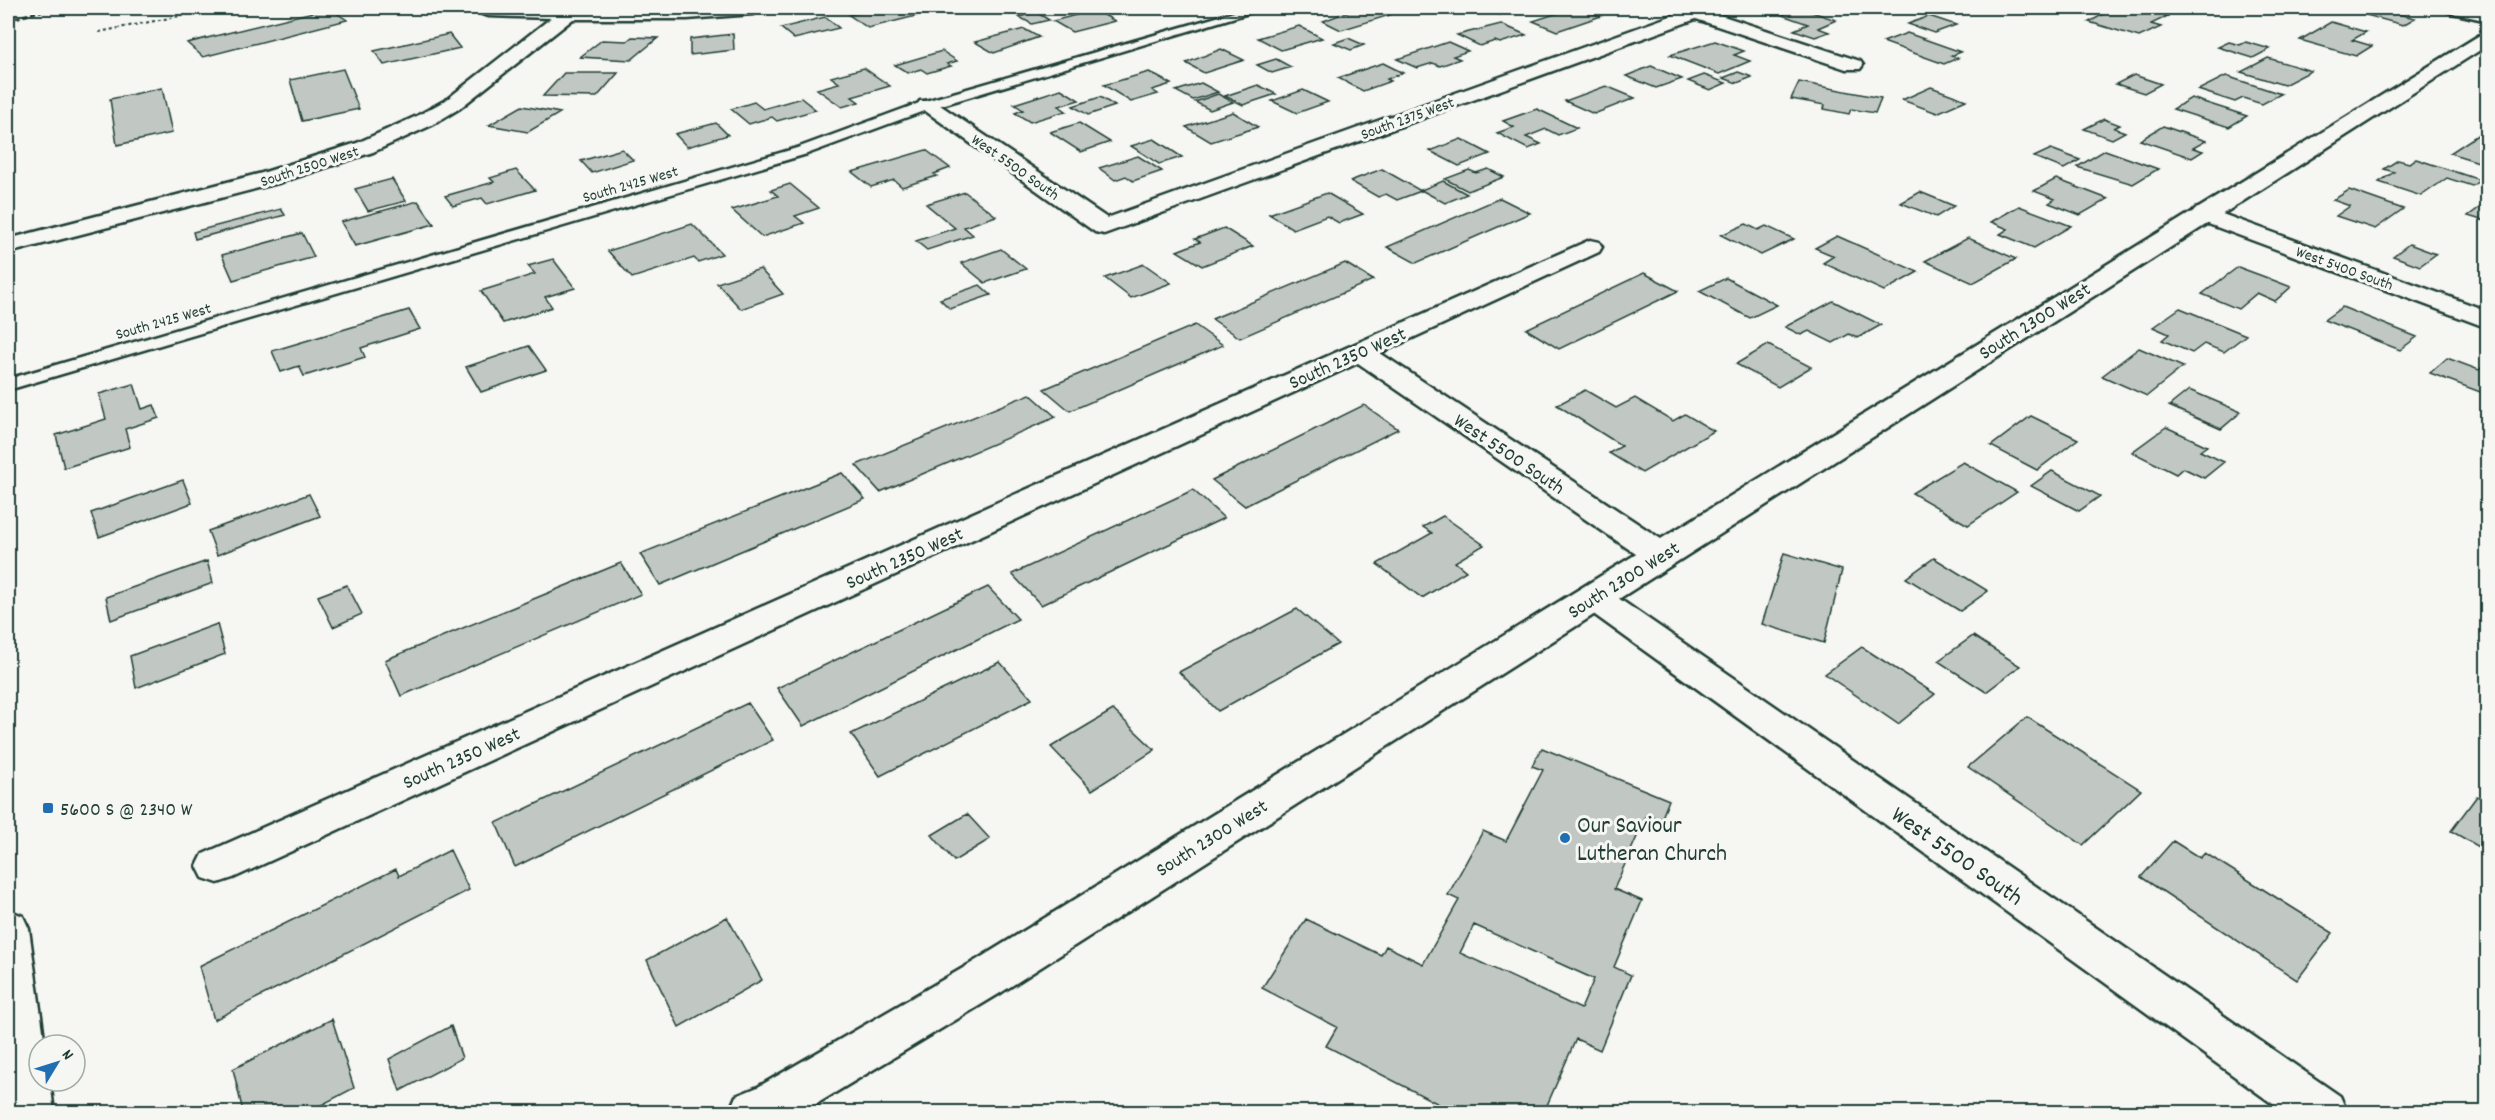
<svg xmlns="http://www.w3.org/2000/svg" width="2495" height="1120" viewBox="0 0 2495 1120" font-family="Dekko,sans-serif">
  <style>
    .building { fill: #c1c8c3; stroke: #1f3d34; stroke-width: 1.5; fill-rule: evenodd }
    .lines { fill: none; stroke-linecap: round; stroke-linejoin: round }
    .lane-casing { stroke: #1f3d34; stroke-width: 5 }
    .street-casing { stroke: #1f3d34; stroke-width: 5 }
    .secondary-casing { stroke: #1f3d34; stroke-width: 5 }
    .primary-casing { stroke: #1f3d34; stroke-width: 5 }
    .path { stroke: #1f3d34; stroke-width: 2; stroke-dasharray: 3 3; stroke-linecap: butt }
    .lane { fill: #f6f6f2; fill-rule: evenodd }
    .street { fill: #f6f6f2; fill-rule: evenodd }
    .secondary { fill: #f6f6f2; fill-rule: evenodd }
    .primary { fill: #f6f6f2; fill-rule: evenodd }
    .rail { stroke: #1f3d34; stroke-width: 3; stroke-dasharray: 5 3; stroke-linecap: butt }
    .poi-dot { fill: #1f6fb2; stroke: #f6f6f2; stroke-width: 2 }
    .labels { text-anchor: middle; stroke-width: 6; stroke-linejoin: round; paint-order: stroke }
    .far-street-label { font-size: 16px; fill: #1f3d34; stroke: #f6f6f2 }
    .street-label { font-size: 20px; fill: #1f3d34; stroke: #f6f6f2 }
    .poi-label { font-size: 20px; fill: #1f3d34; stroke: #f6f6f2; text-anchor: start }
    .near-poi-label { font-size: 24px; fill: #1f3d34; stroke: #f6f6f2; text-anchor: start }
    .near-street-label { font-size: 24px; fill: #1f3d34; stroke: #f6f6f2 }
  </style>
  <rect width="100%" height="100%" fill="#f6f6f2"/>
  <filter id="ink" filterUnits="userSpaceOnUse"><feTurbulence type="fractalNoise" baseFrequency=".0167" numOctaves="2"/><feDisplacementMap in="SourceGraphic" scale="12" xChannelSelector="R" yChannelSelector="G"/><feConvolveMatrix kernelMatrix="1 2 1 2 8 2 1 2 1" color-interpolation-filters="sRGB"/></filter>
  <g filter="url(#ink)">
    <!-- building -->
    <path class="building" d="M329 8 347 20 203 57 187 43Z
      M376 8H412L379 14Z
      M871 8H903L916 16 868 28 849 15 873 9Z
      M1127 8H1158L1138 13Z
      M1358 8H1374L1390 15 1341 30 1323 21Z
      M1454 8H1521L1499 15 1485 9 1470 14Z
      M1574 8 1601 16 1557 31 1533 21Z
      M1800 8 1836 20 1818 28 1829 32 1815 37 1794 30 1808 24 1782 15Z
      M1873 8H1903L1890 13Z
      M2101 8H2139L2168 16 2151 24 2161 27 2139 37 2089 22 2102 15 2091 12Z
      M2403 8 2394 13 2415 18 2403 25 2366 15 2371 11 2361 9Z
      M1095 10 1115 21 1072 32 1053 21Z
      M1036 12 1049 20 1032 24 1019 17Z
      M1929 16 1956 25 1934 33 1908 24Z
      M825 17 839 28 794 39 781 28Z
      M2331 22 2366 32 2352 40 2372 46 2356 56 2300 40Z
      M1501 24 1526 35 1500 43 1495 41 1480 46 1457 35Z
      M1299 26 1322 38 1281 50 1258 38Z
      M1024 29 1039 37 994 53 975 42Z
      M1907 33 1961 52 1951 56 1958 58 1944 64 1883 42Z
      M449 34 460 48 384 65 374 51Z
      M733 34 734 50 690 55V39Z
      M632 37 658 38 631 60 580 57 602 40 627 41Z
      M1348 38 1364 45 1351 50 1334 43Z
      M1715 41 1744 51 1734 55 1750 61 1719 74 1670 55Z
      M1448 42 1468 51 1453 56 1460 59 1440 66 1433 63 1417 68 1397 59Z
      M2229 42 2240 45 2246 42 2270 49 2253 58 2218 47Z
      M1221 49 1244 60 1204 73 1186 63Z
      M942 51 957 61 947 64 951 66 927 73 921 69 908 73 895 65Z
      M2268 58 2311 71 2284 85 2241 72Z
      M1276 59 1291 67 1272 73 1257 65Z
      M1383 63 1403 73 1387 79 1391 81 1363 91 1338 78Z
      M1651 66 1682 79 1656 88 1626 76Z
      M864 68 890 86 852 97 859 102 842 107 817 89 839 83 831 77Z
      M343 69 359 109 302 121 290 80Z
      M1149 72 1171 84 1152 90 1158 94 1131 102 1104 85Z
      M1738 72 1752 77 1737 83 1723 78Z
      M564 73H618L597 97 543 96Z
      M1704 75 1726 83 1710 90 1688 81Z
      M2134 75 2161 84 2144 93 2116 84Z
      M2226 76 2281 94 2262 104 2243 98 2235 102 2198 90Z
      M1799 82 1881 98 1875 113 1851 109 1849 114 1824 109 1825 105 1791 99Z
      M1201 83 1218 92 1193 100 1176 91Z
      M1258 85 1276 94 1243 105 1225 96Z
      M1606 86 1635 98 1594 114 1565 101Z
      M1931 87 1966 100 1937 113 1902 100Z
      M162 88 172 133 117 145 110 99Z
      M1061 89 1079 100 1059 106 1066 111 1030 122 1015 113 1023 110 1014 104Z
      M1303 90 1328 102 1297 113 1272 101Z
      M1218 94 1233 102 1210 110 1195 102Z
      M1100 97 1115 106 1088 115 1073 106Z
      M801 98 816 110 777 121 772 117 749 124 731 109 754 102 763 109Z
      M2191 98 2247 116 2229 127 2173 109Z
      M522 106 560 113 528 132 489 125Z
      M1537 109 1577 128 1558 135 1546 129 1526 137 1541 144 1528 149 1497 133 1514 127 1503 121Z
      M1233 112 1258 127 1211 142 1186 127Z
      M2104 119 2120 125 2114 128 2125 132 2112 139 2084 129Z
      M716 123 728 135 687 147 675 134Z
      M1079 123 1110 142 1081 152 1050 132Z
      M2163 126 2206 141 2193 148 2203 151 2192 158 2140 140Z
      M2479 134 2488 136V165L2450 153Z
      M1154 139 1182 157 1159 164 1131 146Z
      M1461 139 1490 154 1459 166 1430 151Z
      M622 149 633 160 592 173 581 161Z
      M2051 149 2080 160 2064 169 2034 157Z
      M926 150 950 168 934 174 937 176 902 187 894 180 871 187 852 172Z
      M2105 150 2158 169 2133 184 2077 167Z
      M1138 156 1162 171 1133 181 1126 176 1115 180 1099 168Z
      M2416 159 2480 180 2472 186 2447 178 2421 196 2379 182 2394 172 2384 169 2398 160 2409 163Z
      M1382 169 1421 191 1397 200 1386 194 1378 197 1350 181Z
      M1488 169 1504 177 1468 191 1445 179 1469 170 1476 173Z
      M516 170 535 190 487 204 482 198 453 206 445 196 494 182 490 178Z
      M392 179 406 201 368 211 355 189Z
      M2056 179 2108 199 2080 215 2049 203 2055 199 2034 191Z
      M1443 181 1467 194 1445 203 1421 190Z
      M790 184 819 208 795 216 804 223 762 237 732 210 778 196 771 190Z
      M2349 190 2403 209 2375 229 2336 216 2350 206 2333 200Z
      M965 192 996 216 964 227 973 235 927 250 916 241 955 228 926 204Z
      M1920 192 1954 206 1936 217 1901 203Z
      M1327 193 1363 214 1339 223 1327 216 1293 229 1269 214Z
      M1500 198 1530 213 1416 263 1387 247Z
      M418 201 434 224 355 246 341 222Z
      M2483 205 2488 207V222L2468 216Z
      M2019 206 2071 226 2034 248 2000 234 2008 229 1991 222Z
      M281 209 285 215 195 239 193 232Z
      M692 224 722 254 698 262 694 258 632 278 608 251Z
      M1746 224 1758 230 1766 226 1794 239 1761 255 1721 235Z
      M1224 228 1253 246 1202 266 1177 251 1200 242 1195 239Z
      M302 233 314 257 233 280 222 255Z
      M1837 236 1918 272 1884 291 1823 263 1834 256 1815 248Z
      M1968 238 2016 259 1973 283 1925 261Z
      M2409 244 2436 254 2420 266 2393 256Z
      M1001 249 1026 269 985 283 961 263Z
      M553 259 575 288 545 297 552 307 503 323 481 291 535 274 528 266Z
      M1345 263 1373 280 1240 338 1212 319Z
      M1144 264 1171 283 1131 298 1105 278Z
      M2238 267 2265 277 2291 287 2275 301 2257 293 2238 309 2202 294Z
      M760 269 783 294 741 309 717 283Z
      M1644 273 1678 291 1559 349 1526 329Z
      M1726 278 1777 305 1750 318 1699 291Z
      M980 285 991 295 950 309 940 299Z
      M1833 301 1881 325 1858 338 1849 334 1833 343 1809 331 1801 335 1785 327Z
      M2342 307 2417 337 2400 350 2324 320Z
      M2180 308 2246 335 2224 352 2204 344 2192 353 2162 340 2169 334 2153 327Z
      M409 310 420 329 361 348 365 357 304 376 299 366 281 372 272 351Z
      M1195 325 1223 345 1070 411 1044 389Z
      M1768 345 1811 367 1778 387 1736 364Z
      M529 346 546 370 481 392 466 367Z
      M2139 348 2183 367 2147 396 2102 376Z
      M2447 358 2479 370 2488 362V395L2430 373Z
      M134 384 142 409 154 405 159 418 125 429 130 447 64 468 56 435 106 419 99 394Z
      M1585 390 1616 408 1635 398 1673 421 1685 414 1714 431 1642 473 1609 453 1622 446 1557 405Z
      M2189 390 2241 412 2221 429 2169 406Z
      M1030 394 1056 417 880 492 856 465Z
      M1364 405 1398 429 1245 506 1212 480Z
      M2031 416 2078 439 2037 470 1991 446Z
      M2166 427 2207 446 2200 451 2224 462 2204 478 2183 468 2176 474 2132 452Z
      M1963 462 2017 492 1968 525 1912 493Z
      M2052 471 2100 496 2079 511 2031 486Z
      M842 473 865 499 660 585 640 554Z
      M183 480 192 503 99 537 91 513Z
      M1193 490 1224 518 1041 605 1012 574Z
      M309 494 320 516 217 555 208 531Z
      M1443 516 1484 545 1455 562 1466 571 1422 598 1377 564 1432 533 1423 527Z
      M1784 553 1842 570 1824 643 1762 624Z
      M1934 558 1988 591 1960 611 1906 578Z
      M207 561 213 583 111 620 106 597Z
      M621 563 641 594 401 696 385 660Z
      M347 585 362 614 333 627 318 596Z
      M988 587 1018 619 803 726 777 688Z
      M1297 609 1338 644 1218 711 1179 672Z
      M217 624 225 654 136 688 130 656Z
      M1973 636 2020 666 1986 692 1938 661Z
      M1862 647 1935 694 1898 724 1825 674Z
      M1000 662 1032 699 880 776 851 734Z
      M748 703 773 740 515 867 496 823Z
      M1113 710 1155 750 1092 790 1051 747Z
      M2027 717 2141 790 2083 845 1968 767Z
      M1542 748 1669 800 1661 820 1647 814 1614 889 1642 901 1614 967 1631 975 1600 1050 1576 1039 1544 1112H1454L1326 1046 1337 1027 1262 988 1306 919 1381 955 1386 946 1423 964 1459 900 1448 895 1483 831 1506 841 1543 770 1532 766ZM1474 925 1594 979 1581 1009 1460 953Z
      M2477 796 2488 801V852L2451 831Z
      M967 814 990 839 954 861 932 835Z
      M2173 841 2200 858 2205 853 2333 933 2297 980 2141 877Z
      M450 850 469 890 214 1020 199 966 396 869 399 876Z
      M727 917 762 980 679 1027 647 960Z
      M332 1019 354 1088 308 1112H243L233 1069Z
      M451 1026 462 1058 400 1091 389 1059Z"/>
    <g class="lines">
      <!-- lane casing -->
      <g class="lane-casing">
        <path id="lane" d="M1248 8H1265L932 108 807 154 8 390V379L797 148 922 102Z"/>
      </g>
      <!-- street casing -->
      <g class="street-casing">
        <path id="street" d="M482 8H762L753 14 687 19H573L460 108 432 125 373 152 278 183 8 253V239L262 173 357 143 417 116 446 100 551 18 489 16 482 14Z
          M1679 8H1719L1714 13 1860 61 1863 65 1860 69H1846L1696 19 1104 234 1095 232 917 105 920 101H934L1107 218 1679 13Z
          M2446 8H2476L2488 10V21L2448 12Z
          M2203 207 2488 311V328L2195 219 2191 214 2195 209Z
          M1590 240 1599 242 1602 247 1599 252 1380 353 1673 547 1677 555 1673 563 1661 566 1649 563 1358 363 233 878 218 883 203 878 197 866 203 854Z
          M1593 585 1605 589 2340 1096 2347 1112H2284L1581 605 1576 597 1581 589Z"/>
      </g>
      <!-- secondary casing -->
      <g class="secondary-casing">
        <path id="secondary" d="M2488 30V45L1002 992 803 1112H729L736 1096 758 1087 970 964Z"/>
      </g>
      <!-- primary casing -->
      <g class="primary-casing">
        <path id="primary" d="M8 910 23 916 29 929 45 1045H39V1081H50L54 1112H8Z"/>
      </g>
      <!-- path -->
      <path class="path" d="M99 32 220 8"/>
      <!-- lane -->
      <use href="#lane" class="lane"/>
      <!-- street -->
      <use href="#street" class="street"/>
      <!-- secondary -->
      <use href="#secondary" class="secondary"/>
      <!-- primary -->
      <use href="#primary" class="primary"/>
      <!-- rail -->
      <path class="rail" d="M8 20 52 8"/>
    </g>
  </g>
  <!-- markers -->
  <g class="poi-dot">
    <rect x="42" y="802" width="12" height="12" rx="3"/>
    <circle cx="1565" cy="838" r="6"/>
  </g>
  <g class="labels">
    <!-- far-street labels -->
    <g class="far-street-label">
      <text transform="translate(1407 117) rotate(-20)" y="6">South 2375 West</text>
      <text transform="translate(309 165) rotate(-18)" y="6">South 2500 West</text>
      <text transform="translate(1016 166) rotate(35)" y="6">West 5500 South</text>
      <text transform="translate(630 183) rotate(-16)" y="6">South 2425 West</text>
      <text transform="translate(2345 267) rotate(20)" y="6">West 5400 South</text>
      <text transform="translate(163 320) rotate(-16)" y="6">South 2425 West</text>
    </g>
    <!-- street labels -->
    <g class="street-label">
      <text transform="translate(2034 320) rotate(-32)" y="7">South 2300 West</text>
      <text transform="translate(1347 357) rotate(-24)" y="7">South 2350 West</text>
      <text transform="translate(1510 453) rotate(34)" y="7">West 5500 South</text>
      <text transform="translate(904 557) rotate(-24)" y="7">South 2350 West</text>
      <text transform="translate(1623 579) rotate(-32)" y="7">South 2300 West</text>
      <text transform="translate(461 757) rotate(-24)" y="7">South 2350 West</text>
      <text transform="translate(1211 837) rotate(-32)" y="7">South 2300 West</text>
    </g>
    <!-- poi labels -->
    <g class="poi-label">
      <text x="60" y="815">5600 S @ 2340 W</text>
    </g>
    <!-- near-poi labels -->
    <g class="near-poi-label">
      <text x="1577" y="832">Our Saviour<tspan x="1577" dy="28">Lutheran Church</tspan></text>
    </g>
    <!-- near-street labels -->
    <g class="near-street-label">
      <text transform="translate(1958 855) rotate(35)" y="8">West 5500 South</text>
    </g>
  </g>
  <!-- margin -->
  <rect width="2495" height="1120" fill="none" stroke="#f6f6f2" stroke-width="30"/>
  <rect x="15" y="15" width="2465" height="1090" fill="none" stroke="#1f3d34" stroke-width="2" filter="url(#ink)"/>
  <!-- north arrow -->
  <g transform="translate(57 1063) rotate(52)"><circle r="28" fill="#f6f6f2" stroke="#a0aca6" stroke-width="1.5"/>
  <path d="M0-4.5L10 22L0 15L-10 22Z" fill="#1f6fb2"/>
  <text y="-9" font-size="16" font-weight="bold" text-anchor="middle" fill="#1f3d34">N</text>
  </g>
</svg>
